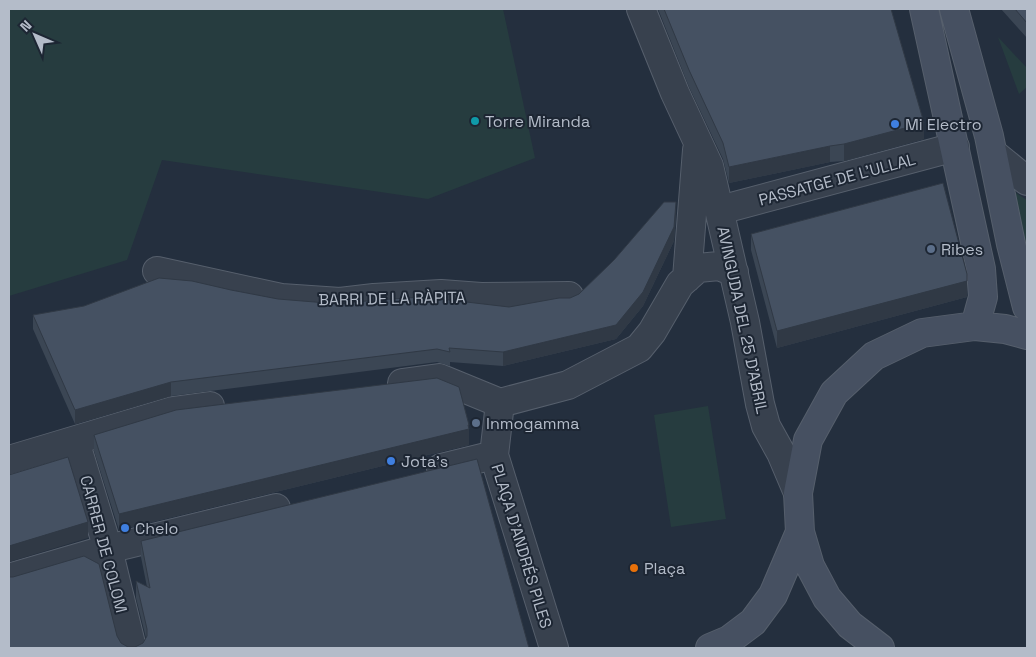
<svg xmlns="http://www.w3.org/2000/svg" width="1036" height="657" viewBox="0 0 1036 657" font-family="'Space Grotesk',sans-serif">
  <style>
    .green { fill: #263c3f }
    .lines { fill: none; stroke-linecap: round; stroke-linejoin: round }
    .street-casing { stroke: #565f6c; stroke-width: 30 }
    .secondary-casing { stroke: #565f6c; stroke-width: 30 }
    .street { stroke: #38414e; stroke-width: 28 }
    .secondary { stroke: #465061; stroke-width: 28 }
    .wall { fill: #3b4654 }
    .shaded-wall { fill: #303945 }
    .building { fill: #455162; stroke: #303945 }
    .culture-dot { fill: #0f9aa8; stroke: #1d2633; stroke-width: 2 }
    .shop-dot { fill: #3f7fe0; stroke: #1d2633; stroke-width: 2 }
    .service-dot { fill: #5c6f8a; stroke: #1d2633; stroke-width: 2 }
    .food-dot { fill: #e8710a; stroke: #1d2633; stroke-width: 2 }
    .labels { text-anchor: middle; stroke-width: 4; stroke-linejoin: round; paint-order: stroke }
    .poi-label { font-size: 16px; fill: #b4bcc9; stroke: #1d2633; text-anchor: start }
    .street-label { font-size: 16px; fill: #b4bcc9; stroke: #1d2633 }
  </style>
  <rect width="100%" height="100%" fill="#242f3e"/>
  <!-- green -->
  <path class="green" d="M9 9H503L535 158 428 199 162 160 127 260 9 296Z
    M998 37 1027 68V87L1019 94Z
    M1013 191 1027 200V256Z
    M708 406 726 519 671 527 654 415Z"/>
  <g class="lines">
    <!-- street casing -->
    <g class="street-casing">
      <path id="street" d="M641 9 675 93 709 166 745 322 760 404 766 426 781 453 798 493
        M994 154 1027 181
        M720 210 955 147
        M157 271 281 298 340 302 374 298 441 294 481 297 569 296
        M687 278 697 150
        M402 383 439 378 500 403
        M500 403 568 385 639 348 652 332 680 284 698 268 719 266 734 272
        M500 403 494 455 554 648
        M75 441 108 549 132 648
        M9 460 173 411 210 406
        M441 468 494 455
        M9 578 108 549 276 508"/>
    </g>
    <!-- secondary casing -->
    <g class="secondary-casing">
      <path id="secondary" d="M924 9 981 269 983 297 975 326
        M954 9 989 136 1011 244 1027 307
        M710 648 729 640 753 622 773 595 800 532
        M880 648 850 625 827 598 810 566 800 532 798 493 808 440 834 393 874 356 922 333 975 326 1005 329 1027 335"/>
    </g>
    <!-- street -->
    <use href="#street" class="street"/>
    <!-- secondary -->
    <use href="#secondary" class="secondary"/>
  </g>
  <!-- wall -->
  <path class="wall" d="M658 9H891L924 139 844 161 830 162 729 183 723 159 689 87Z
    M1001 9H1027V38Z
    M676 216 674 241 643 306 616 339 503 366 450 362V366L437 362 171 396 75 424 33 329V315L231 290 278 299 339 304 509 307 570 298 579 294Z
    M751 234 967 297 777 348 751 250Z
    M469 425V445L119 530 94 451V435Z
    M141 541 529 648H9L117 636 121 643 128 647H135L143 643 146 638 136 598V581L147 587 141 557Z"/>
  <!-- shaded-wall -->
  <path class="shaded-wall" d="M924 123V139L844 161V144Z
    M830 146V162L729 183V167Z
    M676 202V216L674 241 643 306 616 339 503 366V352L616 325Z
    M967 274V297L777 348V331Z
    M171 382V396L75 424V410Z
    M469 425V445L119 530V514Z
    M88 522V538L9 562V546Z"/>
  <!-- building -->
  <path class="building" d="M664 9H891L924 123 844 144 830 146 729 167 723 143 689 70Z
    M1015 9H1027V23Z
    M943 183 967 274V281L777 331 751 234Z
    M664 202H676L674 227 643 292 616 325 503 352 449 348 450 352 437 349 171 382 75 410 33 315 84 306 159 278 192 281 231 290 278 299 339 304 375 300 424 297 509 307 559 298H570L579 294 614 260Z
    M437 378 459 387 469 425H468L469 429 119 514 94 435 176 410Z
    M68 457 88 522 9 546V475Z
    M477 459 529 648H9V577H13L84 556 99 564 117 636 121 643 128 647H135L143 643 147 636V629L136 581 150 588 141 541Z"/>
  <!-- markers -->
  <circle class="culture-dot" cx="475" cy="121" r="5"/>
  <g class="shop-dot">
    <circle cx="895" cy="124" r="5"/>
    <circle cx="391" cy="461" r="5"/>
    <circle cx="125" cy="528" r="5"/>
  </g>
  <g class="service-dot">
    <circle cx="931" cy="249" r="5"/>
    <circle cx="476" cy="423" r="5"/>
  </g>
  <circle class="food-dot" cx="634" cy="568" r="5"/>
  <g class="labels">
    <!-- poi labels -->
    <g class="poi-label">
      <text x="485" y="127">Torre Miranda</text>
      <text x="905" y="130">Mi Electro</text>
      <text x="941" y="255">Ribes</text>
      <text x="486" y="429">Inmogamma</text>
      <text x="401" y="467">Jota's</text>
      <text x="135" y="534">Chelo</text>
      <text x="644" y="574">Plaça</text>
    </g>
    <!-- street labels -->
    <g class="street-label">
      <text transform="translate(837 179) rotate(-15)" y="6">PASSATGE DE L'ULLAL</text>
      <text transform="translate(392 298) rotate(-1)" y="6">BARRI DE LA RÀPITA</text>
      <text transform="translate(743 320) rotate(78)" y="6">AVINGUDA DEL 25 D'ABRIL</text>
      <text transform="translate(104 544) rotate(75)" y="6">CARRER DE COLOM</text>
      <text transform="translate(522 546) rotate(73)" y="6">PLAÇA D'ANDRÉS PILES</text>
    </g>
  </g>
  <!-- border -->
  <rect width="1036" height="657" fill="none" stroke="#b4bcc9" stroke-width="20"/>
  <!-- north arrow -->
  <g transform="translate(35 35) rotate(315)" stroke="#1d2633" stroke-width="4" paint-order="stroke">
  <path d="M0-4L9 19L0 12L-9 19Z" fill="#b4bcc9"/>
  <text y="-8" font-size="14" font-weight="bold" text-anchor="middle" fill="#b4bcc9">N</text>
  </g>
</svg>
